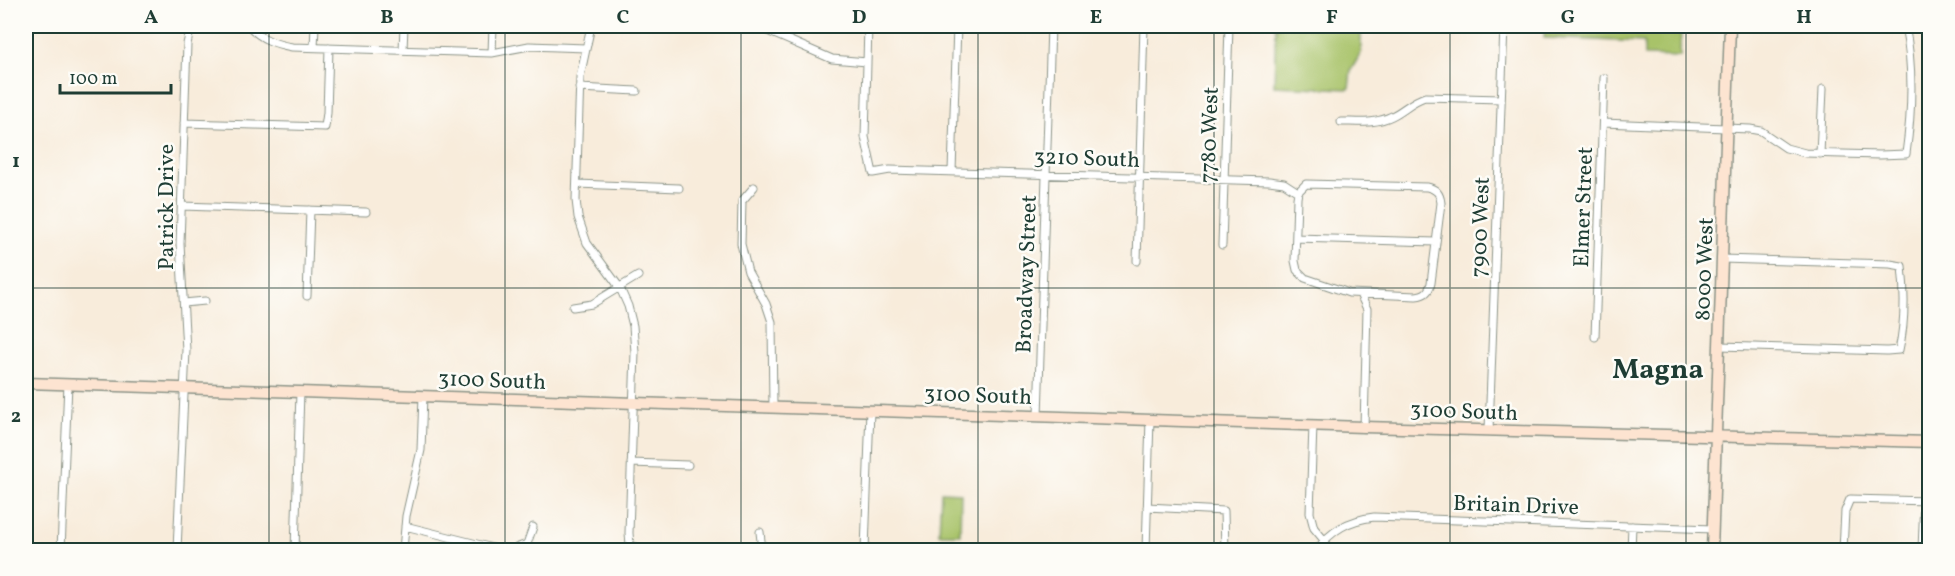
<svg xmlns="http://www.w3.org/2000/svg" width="1955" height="576" viewBox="0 0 1955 576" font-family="Vollkorn,serif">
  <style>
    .grass { fill: #a8c369; stroke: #64804e; stroke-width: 1.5 }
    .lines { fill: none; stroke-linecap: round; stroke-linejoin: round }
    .street-casing { stroke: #8c9488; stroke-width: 9 }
    .secondary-casing { stroke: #8c9488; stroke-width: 13 }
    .street { stroke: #fff; stroke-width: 7 }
    .secondary { stroke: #fde4d1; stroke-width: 10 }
    .grid { fill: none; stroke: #1f3d34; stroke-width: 1.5; stroke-opacity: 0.55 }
    .labels { text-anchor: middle; stroke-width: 5; stroke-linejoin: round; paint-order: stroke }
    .street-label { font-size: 22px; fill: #1f3d34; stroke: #fdfcf7 }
    .district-label { font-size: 28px; font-weight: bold; fill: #1f3d34; stroke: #fdfcf7 }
    .neatline { fill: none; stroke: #1f3d34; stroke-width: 2 }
    .grid-label { font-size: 20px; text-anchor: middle; font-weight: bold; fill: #1f3d34 }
  </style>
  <rect width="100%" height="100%" fill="#fdfcf7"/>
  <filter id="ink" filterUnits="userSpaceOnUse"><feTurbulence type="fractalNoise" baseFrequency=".0167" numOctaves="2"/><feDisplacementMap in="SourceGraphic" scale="12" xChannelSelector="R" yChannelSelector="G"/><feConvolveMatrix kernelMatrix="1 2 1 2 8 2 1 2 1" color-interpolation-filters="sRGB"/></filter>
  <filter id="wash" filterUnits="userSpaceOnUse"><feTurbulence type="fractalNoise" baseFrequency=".008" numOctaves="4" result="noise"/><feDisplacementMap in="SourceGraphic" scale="24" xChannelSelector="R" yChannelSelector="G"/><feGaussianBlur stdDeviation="1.35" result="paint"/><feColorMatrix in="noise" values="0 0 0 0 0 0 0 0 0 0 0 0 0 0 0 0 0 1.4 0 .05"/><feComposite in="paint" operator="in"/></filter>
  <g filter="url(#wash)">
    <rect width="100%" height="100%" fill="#f8ecdb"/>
    <!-- grass -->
    <path class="grass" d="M1276 26H1422V31L1361 29V53L1351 70 1349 89 1274 86Z
      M1545 26H1681L1680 57 1644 56V42L1544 38Z
      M941 492 961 493 960 534H939Z"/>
  </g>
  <g filter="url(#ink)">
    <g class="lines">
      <!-- street casing -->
      <g class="street-casing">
        <path id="street" d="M249 26C261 39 275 44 292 47L492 53 529 46 586 48
          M591 26 580 77 576 200 578 217 587 243 620 288 628 306 633 326 635 352 629 533 630 545 646 550
          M756 26 832 59 867 62
          M868 26 865 137 873 173 890 170 1269 181 1284 183 1298 192
          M778 35 780 26
          M314 47 315 26
          M403 50 404 26
          M492 53 493 26
          M579 88 637 91
          M1341 122C1359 122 1376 124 1392 116 1404 110 1412 101 1425 97L1501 99
          M184 123 325 127 327 113 329 48
          M1603 123 1750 129 1761 131 1786 148 1805 153 1880 155 1906 154C1912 111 1914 68 1905 26
          M1820 154 1823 89
          M952 171 957 26
          M577 184 679 188
          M1306 184 1427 187C1436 189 1440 193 1441 203L1431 283C1429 292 1425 295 1416 296L1349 293 1305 278 1297 270 1295 261 1297 198 1298 192Z
          M754 187 742 201 741 244 748 272 766 304 772 322 773 407
          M182 206 366 212
          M1296 238 1436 242
          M1222 245 1229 26
          M1137 261 1144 26
          M1360 294 1367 309 1364 427
          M307 296 310 210
          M184 303 205 301
          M573 307 592 304 638 276
          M1595 337 1604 78
          M1720 346 1887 351 1899 350C1905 324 1905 293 1902 266L1890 264 1722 259
          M1038 416 1051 26
          M1313 425 1310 513 1314 528 1324 540
          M1489 430 1504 26
          M631 463 688 465
          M1147 507 1224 511 1225 550
          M405 526 497 549 510 550 527 544 533 527
          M760 532 762 550
          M61 550 68 384
          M177 550 186 350 180 243 187 44 191 26
          M295 550 300 392
          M403 550 406 516 421 450 423 396
          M865 550 870 410
          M1146 550 1150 419
          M1317 550C1331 530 1349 520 1374 517L1713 529
          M1631 550 1632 526
          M1843 550 1845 511 1850 499 1930 501
          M1922 550 1924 500"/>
      </g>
      <!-- secondary casing -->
      <g class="secondary-casing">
        <path id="secondary" d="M26 383 1364 427 1930 442
          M1712 550 1730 26"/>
      </g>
      <!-- street -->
      <use href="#street" class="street"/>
      <!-- secondary -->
      <use href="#secondary" class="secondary"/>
    </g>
  </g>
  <!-- grid -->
  <path class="grid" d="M269 26V550M505 26V550M741 26V550M978 26V550M1214 26V550M1450 26V550M1686 26V550M26 288H1930"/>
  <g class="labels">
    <!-- street labels -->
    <g class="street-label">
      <text transform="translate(1208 135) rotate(-88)" y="8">7780 West</text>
      <text transform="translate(1087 157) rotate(2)" y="8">3210 South</text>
      <text transform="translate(165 207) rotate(-90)" y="8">Patrick Drive</text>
      <text transform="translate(1582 207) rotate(-88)" y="8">Elmer Street</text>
      <text transform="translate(1479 227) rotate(-88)" y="8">7900 West</text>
      <text transform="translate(1703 269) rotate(-88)" y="8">8000 West</text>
      <text transform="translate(1025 274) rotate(-88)" y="8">Broadway Street</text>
      <text transform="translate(492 379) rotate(2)" y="8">3100 South</text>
      <text transform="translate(978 394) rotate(2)" y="8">3100 South</text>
      <text transform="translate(1464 410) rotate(2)" y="8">3100 South</text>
      <text transform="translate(1516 504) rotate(2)" y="8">Britain Drive</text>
    </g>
    <!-- district labels -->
    <g class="district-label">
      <text x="1658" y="378">Magna</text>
    </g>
  </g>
  <!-- margin -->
  <rect width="1955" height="576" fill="none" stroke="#fdfcf7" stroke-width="66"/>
  <!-- scale -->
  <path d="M60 84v9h111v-9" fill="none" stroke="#1f3d34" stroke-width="3"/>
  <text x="69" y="84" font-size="18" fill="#1f3d34" stroke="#fdfcf7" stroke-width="4.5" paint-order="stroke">100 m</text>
  <rect x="33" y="33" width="1889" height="510" class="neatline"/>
  <g class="grid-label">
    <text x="151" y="23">A</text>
    <text x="387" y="23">B</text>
    <text x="623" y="23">C</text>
    <text x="859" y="23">D</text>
    <text x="1096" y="23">E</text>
    <text x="1332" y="23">F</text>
    <text x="1568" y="23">G</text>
    <text x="1804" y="23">H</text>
    <text x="16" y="167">1</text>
    <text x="16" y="422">2</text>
  </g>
</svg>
